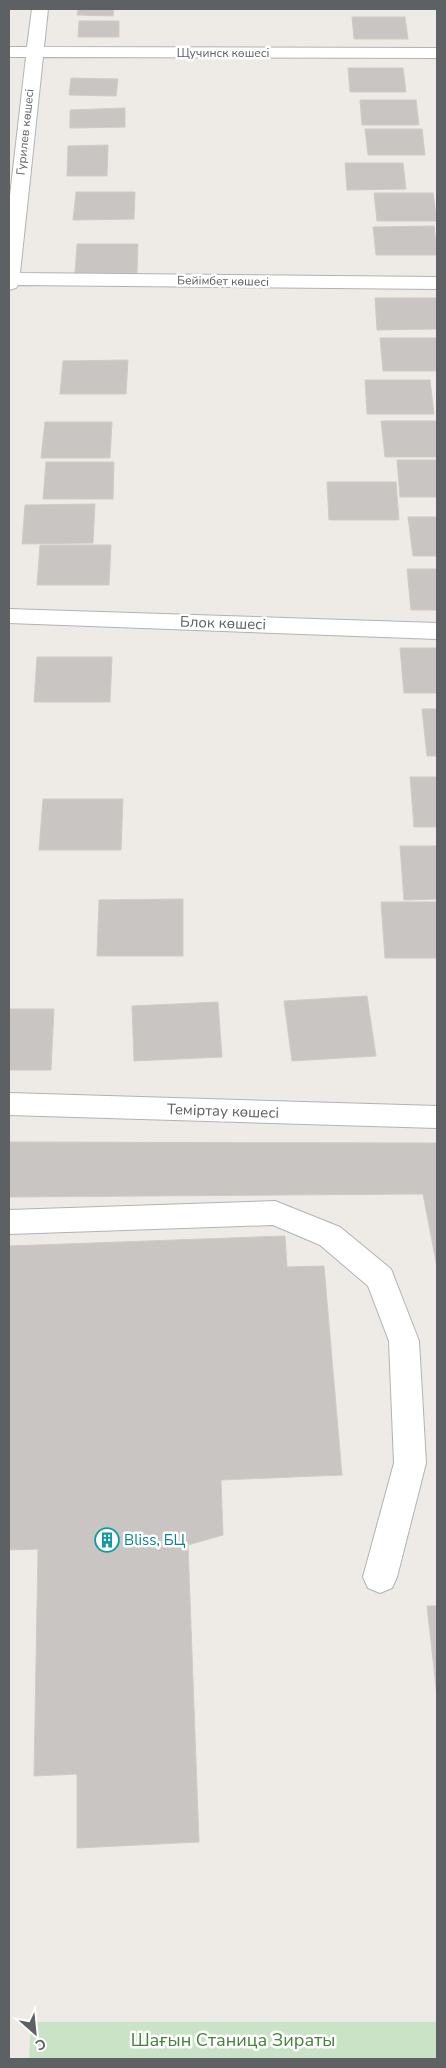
<svg xmlns="http://www.w3.org/2000/svg" width="446" height="2068" viewBox="0 0 446 2068" font-family="'Nunito Sans',sans-serif">
  <style>
    .green { fill: #cae2c5 }
    .building { fill: #c9c5c2; stroke: #d2cbc4 }
    .lines { fill: none; stroke-linecap: round; stroke-linejoin: round }
    .minor-casing { stroke: #b0b3b6; stroke-width: 2 }
    .minor { fill: #fff; fill-rule: evenodd }
    .labels { text-anchor: middle; stroke-width: 5; stroke-linejoin: round; paint-order: stroke }
    .far-street-label { font-size: 12px; fill: #5d6164; stroke: #fff }
    .street-label { font-size: 15px; fill: #5d6164; stroke: #fff }
    .culture-label { font-size: 15px; fill: #0d838f; stroke: #fff; text-anchor: start }
    .near-park-label { font-size: 18px; fill: #48813f; stroke: #fff }
  </style>
  <rect width="100%" height="100%" fill="#eeeae5"/>
  <!-- green -->
  <path class="green" d="M31 2022H437V2059H29Z"/>
  <!-- building -->
  <path class="building" d="M78 9H114L113 16 77 15Z
    M352 17H405L408 39H354Z
    M79 21H119V37H78Z
    M348 68H403L406 92H350Z
    M71 78 118 79 116 96 69 95Z
    M360 100H416L419 125H362Z
    M125 108V127L70 128V110Z
    M365 129H422L425 155H368Z
    M108 145 107 176H67L68 146Z
    M345 163H403L406 189 347 190Z
    M76 192H135L134 219 73 220Z
    M374 193H433L437 221H377Z
    M434 226 437 255H376L373 227Z
    M77 244H138L137 273H75Z
    M375 298H437V329L377 330Z
    M380 338H437V371H383Z
    M128 360 126 394H60L63 361Z
    M365 380H430L434 414H367Z
    M381 421H437V457H385Z
    M45 422H112L110 458H41Z
    M397 460H437V497H400Z
    M46 462H114L113 499H43Z
    M327 482H396L399 520H329Z
    M95 504 93 543 22 544 25 505Z
    M408 517H437V556H413Z
    M40 545H111L109 585H37Z
    M407 569H437V610H411Z
    M400 648H437V693H404Z
    M37 657H112L110 702H34Z
    M422 709H437V756H427Z
    M410 777H437V827H414Z
    M43 799H123L121 850H39Z
    M400 846H437V899L404 900Z
    M183 899V956H97L99 900Z
    M381 902H437V958H385Z
    M367 996 376 1056 292 1061 284 1001Z
    M218 1002 222 1057 134 1061 132 1006Z
    M9 1009H54L51 1070H9Z
    M9 1142 437 1143V1267L423 1194 9 1197Z
    M285 1236 287 1267 324 1266 342 1475 221 1480 223 1535 188 1545 199 1842 77 1848V1774L34 1776 38 1549 9 1550V1246Z
    M427 1606H437V1696Z"/>
  <g class="lines">
    <!-- minor casing -->
    <g class="minor-casing">
      <path id="minor" d="M32 9H48L44 47 437 48V58L43 57 20 273 437 277V289L18 285 16 288 9 290V204L26 57H9V47H27Z
        M9 609 437 623V639L9 623Z
        M9 1093 437 1106V1128L9 1115Z
        M275 1201 340 1227 391 1269 419 1341 426 1463 397 1577 392 1588 380 1593 368 1588 363 1577 394 1463 389 1341 368 1286 320 1245 273 1225 9 1234V1210Z"/>
    </g>
    <!-- minor -->
    <use href="#minor" class="minor"/>
  </g>
  <!-- icons -->
  <defs>
    <g id="building-ring" transform="scale(1.25)"><circle r="9.5" fill="#fff" stroke="#0f9aa8" stroke-width="1.5"/><path d="M-4-6H4V6H1V3H-1V6H-4ZM-2.5-4.3h1.7v1.8h-1.7ZM.8-4.3h1.7v1.8H.8ZM-2.5-1h1.7V.8h-1.7ZM.8-1h1.7V.8H.8Z" fill="#0f9aa8"/></g>
  </defs>
  <g fill-rule="evenodd">
    <use href="#building-ring" x="107" y="1540"/>
  </g>
  <g class="labels">
    <!-- far-street labels -->
    <g class="far-street-label">
      <text x="223" y="57">Щучинск көшесі</text>
      <text transform="translate(25 132) rotate(-84)" y="4">Гурилев көшесі</text>
      <text transform="translate(223 281) rotate(1)" y="4">Бейімбет көшесі</text>
    </g>
    <!-- street labels -->
    <g class="street-label">
      <text transform="translate(223 623) rotate(2)" y="5">Блок көшесі</text>
      <text transform="translate(223 1111) rotate(2)" y="5">Теміртау көшесі</text>
    </g>
    <!-- culture labels -->
    <g class="culture-label">
      <text x="124" y="1545">Bliss, БЦ</text>
    </g>
    <!-- near-park labels -->
    <g class="near-park-label">
      <text x="233" y="2046">Шағын Станица Зираты</text>
    </g>
  </g>
  <!-- border -->
  <rect width="446" height="2068" fill="none" stroke="#5d6164" stroke-width="20"/>
  <!-- north arrow -->
  <g transform="translate(35 2033) rotate(153)" stroke="#ffffff" stroke-width="4" paint-order="stroke">
  <path d="M0-4L9 19L0 12L-9 19Z" fill="#5d6164"/>
  <text y="-8" font-size="14" font-weight="bold" text-anchor="middle" fill="#5d6164">С</text>
  </g>
</svg>
